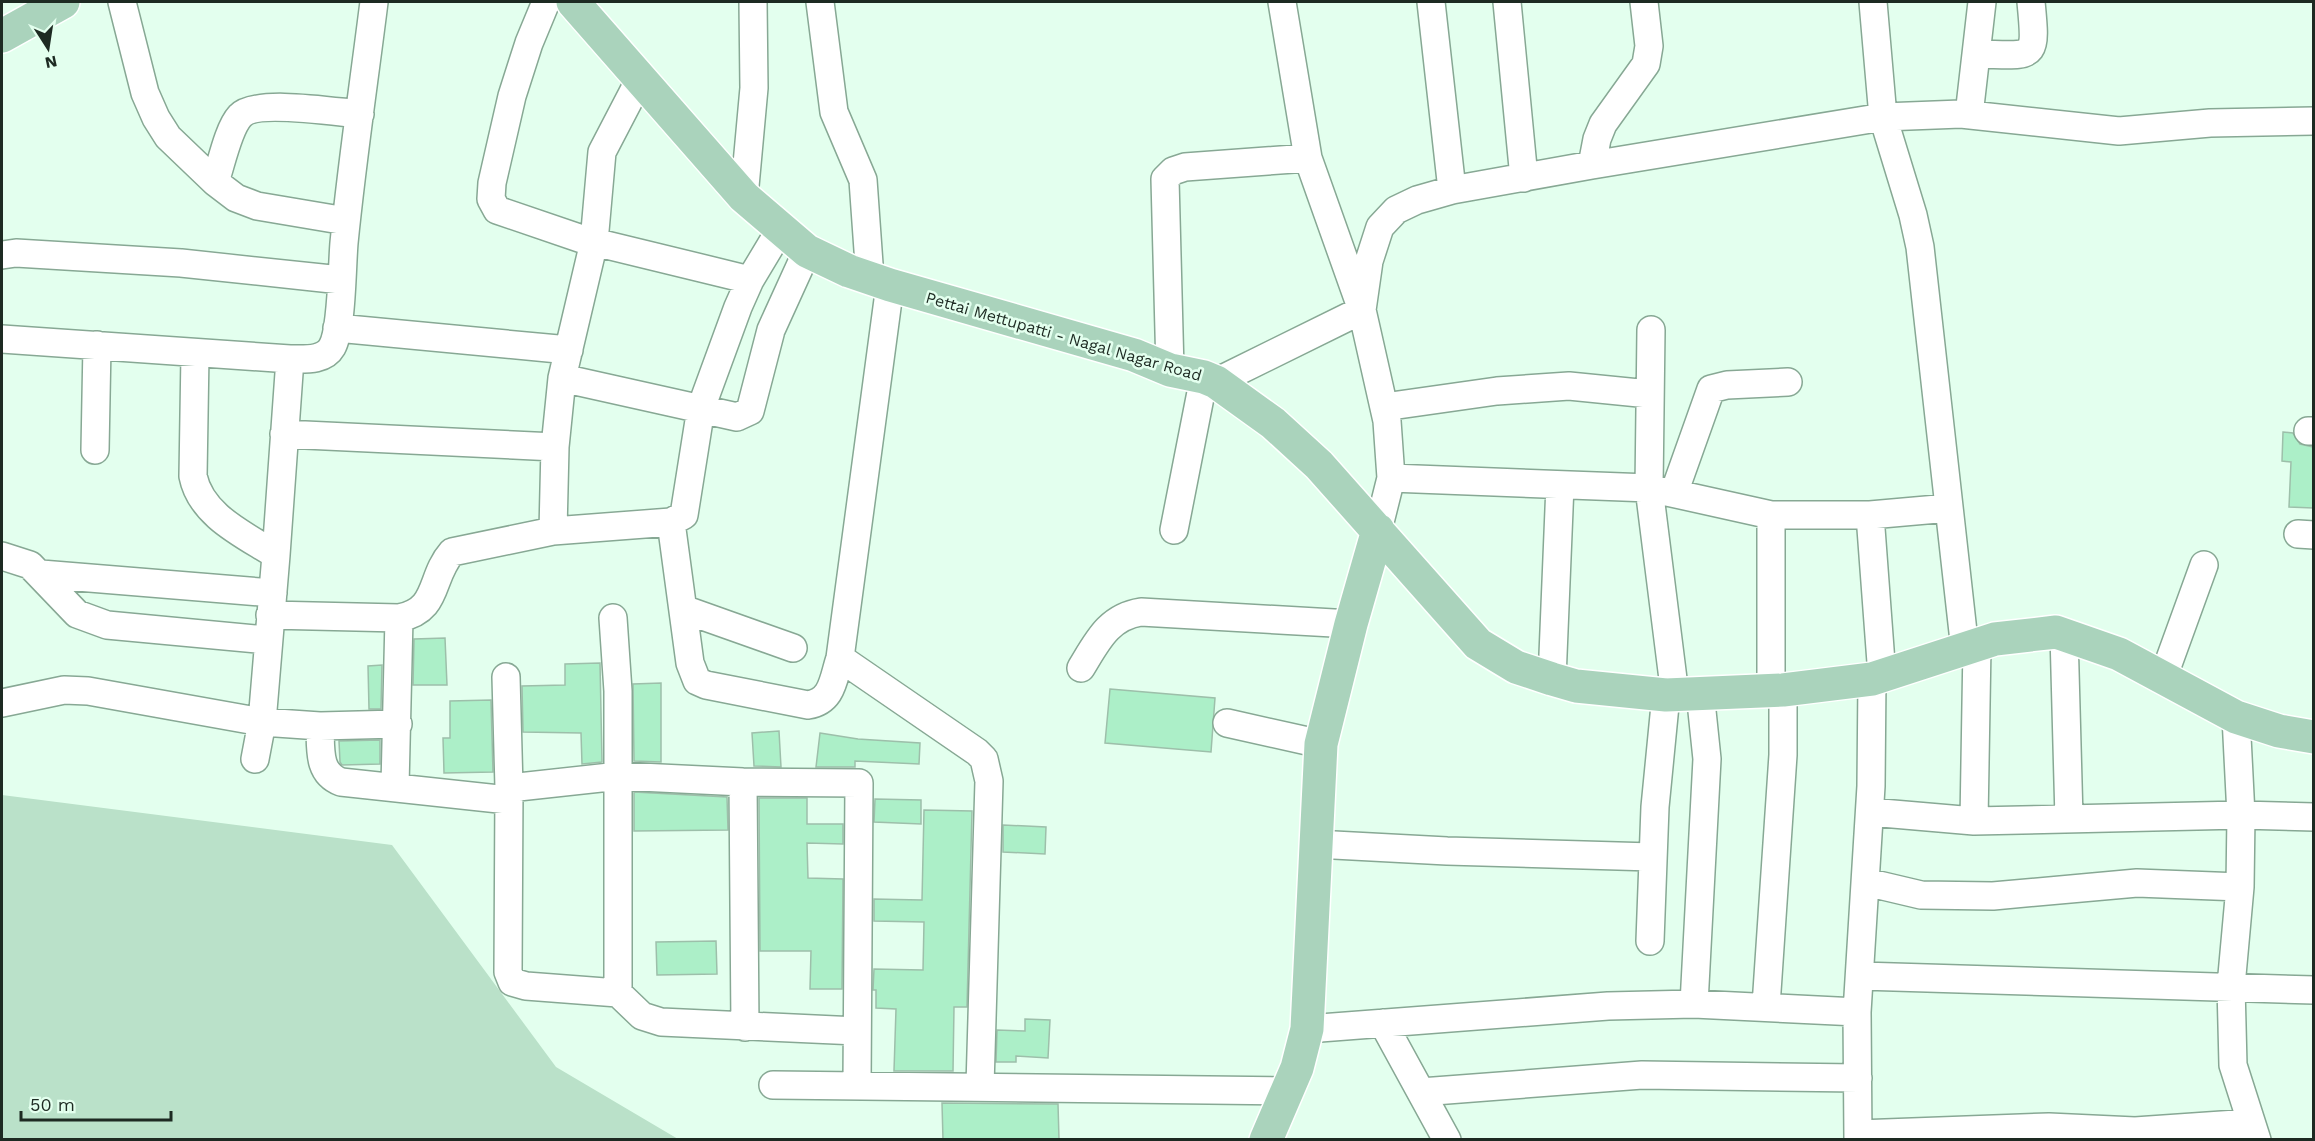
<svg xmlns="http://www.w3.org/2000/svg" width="2315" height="1141" viewBox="0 0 2315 1141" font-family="'Work Sans',sans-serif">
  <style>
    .green { fill: #bae1c9 }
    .building { fill: #acefc8; stroke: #9dbfaa; stroke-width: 1.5 }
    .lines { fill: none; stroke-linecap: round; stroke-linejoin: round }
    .minor-casing { stroke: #87a894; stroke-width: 30 }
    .major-casing { stroke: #fff; stroke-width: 36 }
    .minor { stroke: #fff; stroke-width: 27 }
    .major { stroke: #aad3bc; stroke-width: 33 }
    .labels { text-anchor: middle; stroke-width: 5; stroke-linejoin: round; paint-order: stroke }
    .street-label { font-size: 16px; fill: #1d2a22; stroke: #e3ffee }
  </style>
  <rect width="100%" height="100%" fill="#e3ffee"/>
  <!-- green -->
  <path class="green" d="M2 795 392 845 556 1067 678 1139H2Z"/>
  <!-- building -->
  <path class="building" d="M2283 432 2293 433 2300 444 2313 447V508L2289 507 2291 462 2282 461Z
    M445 638 447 685H413L414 639Z
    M600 663 602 762 582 764 581 733 523 732 522 686 565 685V664Z
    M382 665 381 709H369L368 666Z
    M661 683V762L634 761 633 684Z
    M1110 689 1215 698 1211 752 1105 743Z
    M491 700 493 772 444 773 443 738H450V701Z
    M779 731 781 767 754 766 752 733Z
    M820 733 858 739 920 743 919 764 855 761V767H816Z
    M380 740V764L342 765 340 762 339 741Z
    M634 792 727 797 728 830 634 831Z
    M759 798H807V824H843V844L807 843 808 878 843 879 842 989H810L811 951H760Z
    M875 799 921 800V824L874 822Z
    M924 810 972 811 967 1007H954L953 1071H894L896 1009 876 1008V990H873L874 969 923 970 924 922 874 921V899L922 900Z
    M1003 825 1046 827 1045 854 1003 852Z
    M716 941 717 974 657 975 656 942Z
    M1025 1019 1050 1020 1048 1058 1016 1056V1062H996L997 1030 1025 1031Z
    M942 1103 1058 1104 1059 1139 943 1140Z"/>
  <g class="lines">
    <!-- minor casing -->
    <g class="minor-casing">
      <path id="minor" d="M122 2 145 93 156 118 168 137 215 182 236 198 257 206 346 221
        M546 2 529 43 512 96 492 183 491 199 497 210 582 239 750 280
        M820 2 834 112 863 180 870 278
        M1431 2 1452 190
        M1507 2 1524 178
        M1873 2 1883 117 1913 215 1920 247 1965 650
        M1978 54C2035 55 2037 62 2031 2
        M1969 115 1982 2
        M1592 165 1597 139 1603 124 1646 64 1649 46 1644 2
        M215 182C221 165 228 129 240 116 255 99 336 112 360 114
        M744 197 754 88 753 2
        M2 255 16 253 181 263 341 280
        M890 285 840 658 977 752 984 759 989 781 980 1086
        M337 328 569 350
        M1651 330 1649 488 1675 695
        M2 339 290 359C305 359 324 361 332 347 342 330 342 266 344 243 352 162 364 82 374 2
        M195 354 193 476C201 516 245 535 276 555
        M1170 370 1165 179 1173 171 1185 167 1308 158
        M562 378 737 417 750 411 771 330 807 251
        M1216 382 1362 310 1308 158 1282 2
        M1384 407 1497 391 1569 386 1649 394
        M2308 431H2314
        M284 434 555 447
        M95 450 97 345
        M1391 478 1649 488 1771 515H1870L1949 508
        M1674 493 1711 389 1727 385 1788 382
        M1771 515V690
        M1870 515 1882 676
        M671 522 690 663 697 681 706 685 808 705C833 701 833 679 840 658
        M1174 530 1204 377
        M1378 530 1391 478 1387 421 1362 310 1369 261 1380 227 1396 210 1417 200 1452 190 1592 165 1883 117 1961 114 2119 131 2210 123 2314 121
        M553 531 555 447 562 378 594 242 602 152 640 79
        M2298 534 2314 535
        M2 556 30 565 77 614 107 625 267 640
        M41 574 273 593
        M683 609 793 648
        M270 615 399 618C440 610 429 578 452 552L553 531 671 522 684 515 701 408 738 307 750 280 780 230
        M613 618 618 691V993
        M2064 634 2069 819
        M1081 668C1097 642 1108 617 1141 612L1351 624
        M506 677 509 788 508 972 512 982 526 986 618 993 642 1016 661 1022 857 1031
        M2163 678 2204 565
        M1552 679 1560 485
        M2 703 64 690 88 691 262 722 320 726 398 724
        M2236 717 2241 815 2240 887 2231 986 2233 1065 2257 1140
        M1227 723 1321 744
        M320 726C321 748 317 773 341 782L508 800
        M255 759 262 722 276 555 290 359
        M743 782 745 1027
        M395 786 399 618
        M509 788 619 776 743 782 859 783 857 1084
        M1870 812 1974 821 2241 815 2314 817
        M1974 821 1977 646
        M1315 844 1447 851 1652 857
        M1866 882 1921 895 1993 896 2137 883 2240 887
        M1650 941 1655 807 1666 695
        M1861 976 2314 990
        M1694 1004 1707 759 1700 692
        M1766 1006 1783 755V690
        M1383 1023 1447 1140
        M1307 1029 1608 1006 1694 1004 1857 1012
        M773 1085 1287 1091
        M1421 1092 1642 1075 1858 1078
        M1858 1134 2049 1127 2135 1131 2251 1123
        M1858 1140 1857 1012 1871 786 1872 679"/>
    </g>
    <!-- major casing -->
    <g class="major-casing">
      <path id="major" d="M573 2 744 197 807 251 849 271 890 285 1134 355 1170 370 1204 377 1216 382 1273 423 1319 465 1478 644 1516 667 1552 679 1576 686 1666 695 1783 690 1872 679 1995 639 2056 632 2119 654 2236 717 2279 731 2314 737
        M2 36 63 2
        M1266 1140 1297 1068 1307 1029 1321 744 1351 624 1378 530"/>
    </g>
    <!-- minor -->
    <use href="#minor" class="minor"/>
    <!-- major -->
    <use href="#major" class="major"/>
  </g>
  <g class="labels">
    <!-- street labels -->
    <g class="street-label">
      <text transform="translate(1064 336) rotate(16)" y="6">Pettai Mettupatti - Nagal Nagar Road</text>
    </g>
  </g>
  <!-- border -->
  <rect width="2315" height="1141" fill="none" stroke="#1d2a22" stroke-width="6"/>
  <!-- north arrow -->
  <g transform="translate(48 48) rotate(168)" stroke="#e3ffee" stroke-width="4.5" paint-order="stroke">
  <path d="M0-4.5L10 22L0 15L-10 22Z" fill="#1d2a22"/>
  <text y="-9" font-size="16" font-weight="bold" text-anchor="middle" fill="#1d2a22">N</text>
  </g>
  <!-- scale -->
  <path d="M21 1111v9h150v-9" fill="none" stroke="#1d2a22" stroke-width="3"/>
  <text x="30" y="1111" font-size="18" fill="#1d2a22" stroke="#e3ffee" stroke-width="4.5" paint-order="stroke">50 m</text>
</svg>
